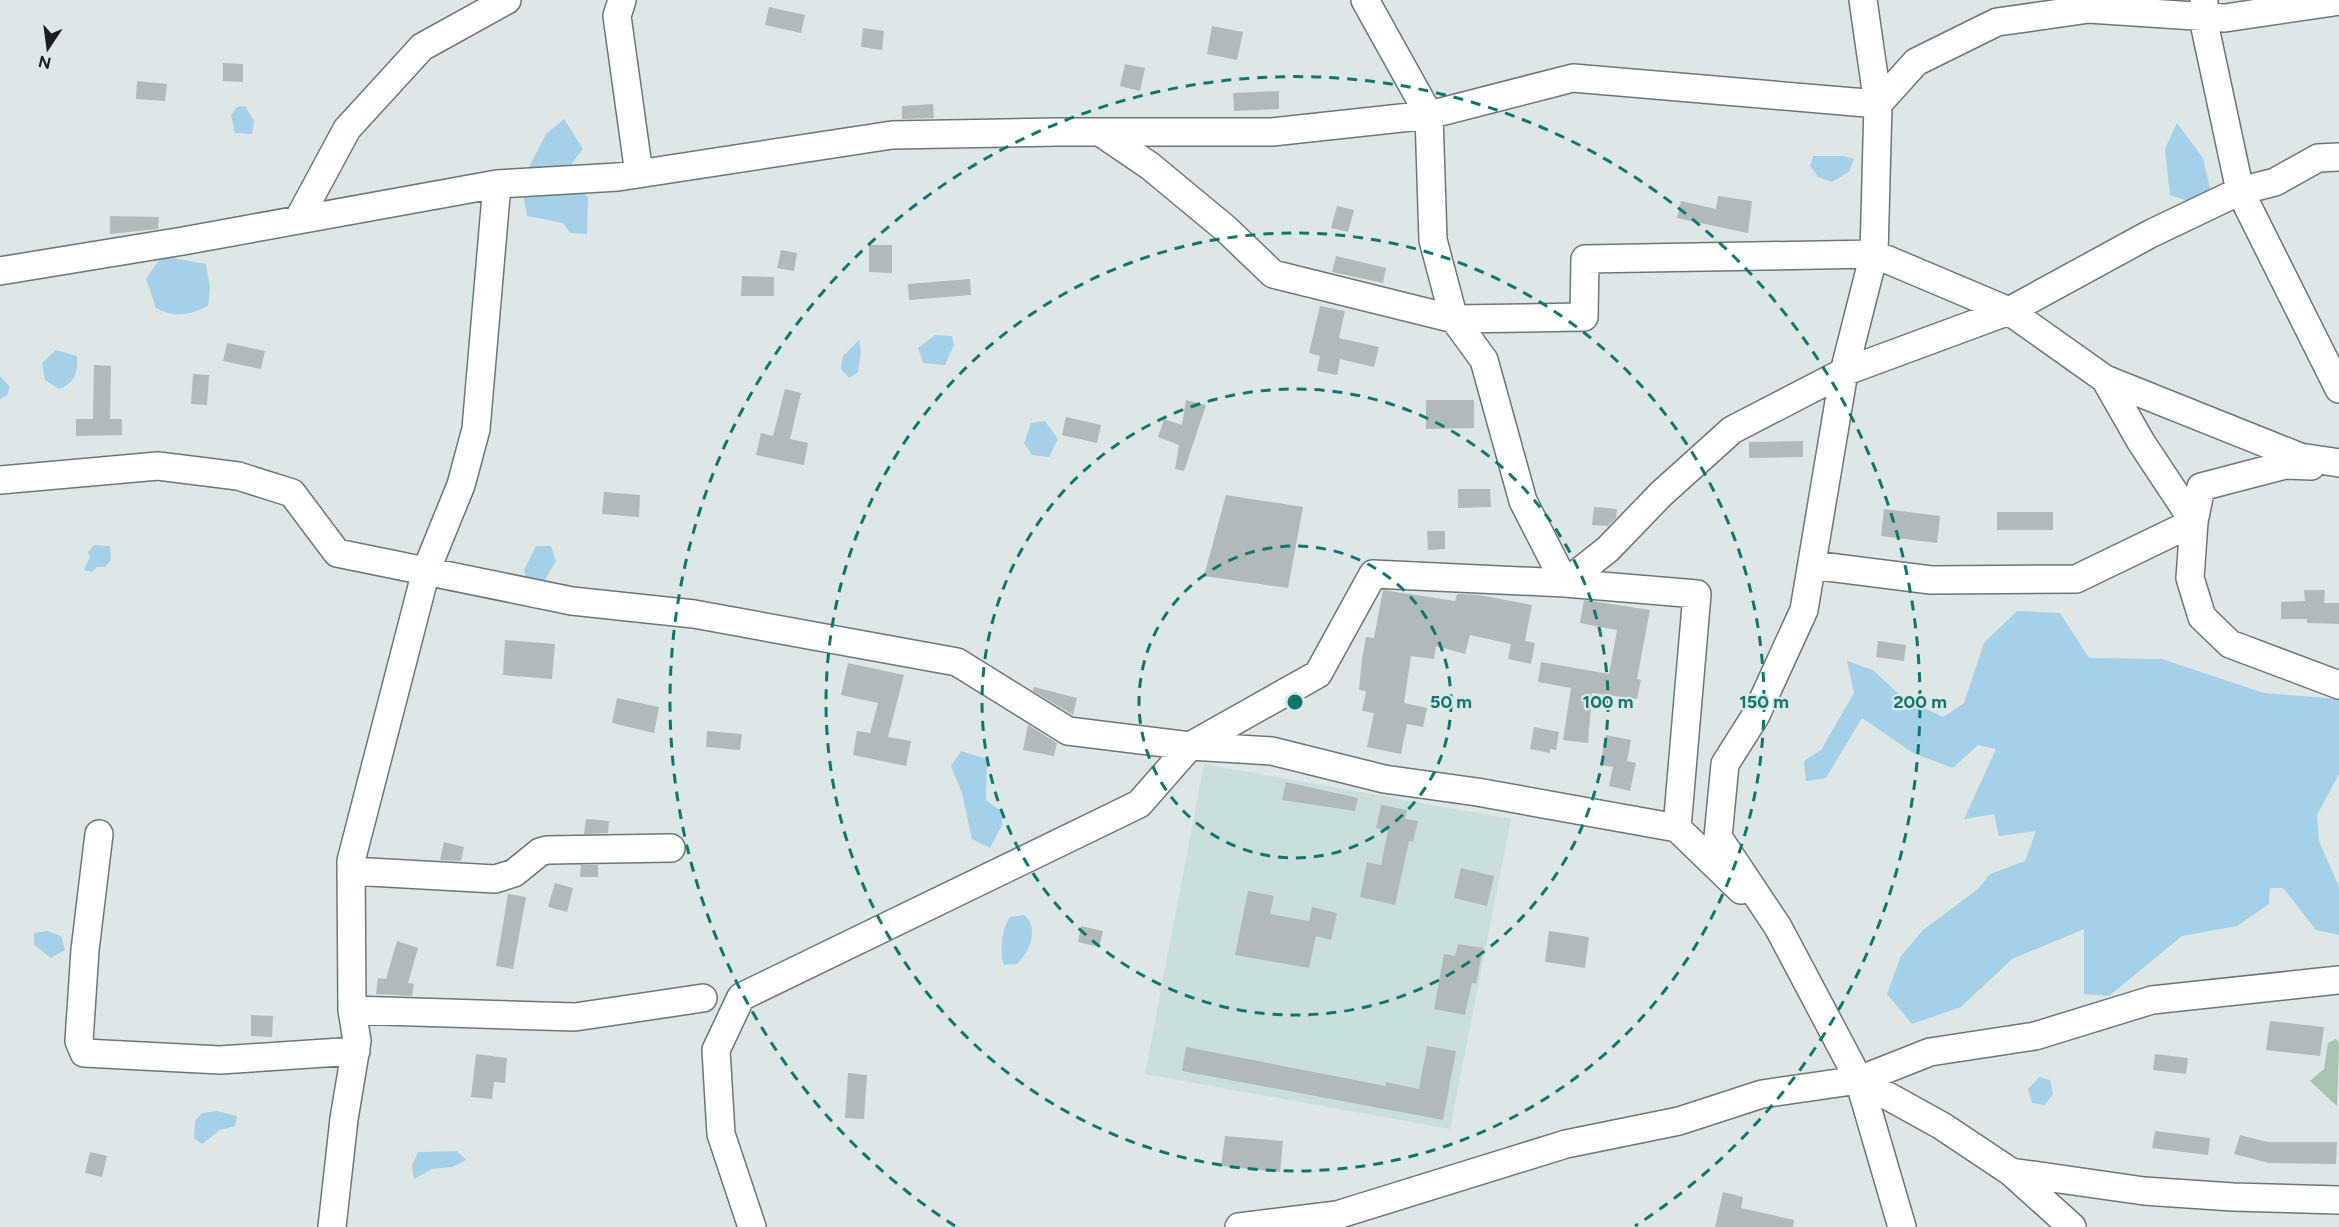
<svg xmlns="http://www.w3.org/2000/svg" width="2339" height="1227" viewBox="0 0 2339 1227" font-family="Figtree,sans-serif">
  <style>
    .built { fill: #cadedd }
    .green { fill: #a8c3b0 }
    .water { fill: #a4d1e9 }
    .building { fill: #b0babc }
    .lines { fill: none; stroke-linecap: round; stroke-linejoin: round }
    .minor-casing { stroke: #6d7676; stroke-width: 30 }
    .minor { stroke: #fff; stroke-width: 27 }
    .ring { fill: none; stroke: #0f766e; stroke-width: 3; stroke-dasharray: 10 8 }
    .centre { fill: #0f766e; stroke: #dde7e7; stroke-width: 3 }
    .ring-label { font-size: 18px; text-anchor: middle; font-weight: bold; fill: #0f766e; stroke: #dde7e7; stroke-width: 4.5; stroke-linejoin: round; paint-order: stroke }
  </style>
  <rect width="100%" height="100%" fill="#dde7e7"/>
  <!-- built -->
  <path class="built" d="M1204 764 1511 819 1450 1129 1145 1074Z"/>
  <!-- green -->
  <path class="green" d="M2336 1039 2339 1043 2337 1106 2310 1081 2324 1069 2328 1043Z"/>
  <!-- water -->
  <path class="water" d="M245 106 254 121 252 134 235 133 231 115 237 107Z
    M564 119 583 149 572 163 567 179 588 197 587 234 570 233 563 223 527 216 521 183 546 134Z
    M2177 123 2203 158 2210 189 2199 205 2170 195 2165 149Z
    M1813 156H1843L1854 159 1849 172 1832 182 1818 177 1810 166Z
    M162 256 206 264 210 289 208 306C190 315 174 318 156 308L146 279Z
    M935 335 952 336 954 345 945 365 923 363 918 348Z
    M859 340 861 352 858 372 849 378 841 369 843 356Z
    M56 350 77 356C78 373 75 383 59 389L45 380 42 363Z
    M0 376 10 387 7 395 0 399Z
    M1045 421 1058 439 1049 457 1032 455 1024 443 1031 423Z
    M94 545 110 546 111 560 105 567H97L92 572 84 570 90 557 88 552Z
    M536 546H551L556 561 543 583H528L524 570Z
    M2017 611 2060 613 2089 658 2162 659 2264 693 2339 699V774L2317 815 2319 841 2339 887V935L2316 930 2283 888H2270L2269 904 2237 926 2182 936 2109 996 2084 994V929L2012 959 1961 1007 1912 1024 1887 994 1901 956 1923 930 1978 889 1990 874 2025 861 2036 831 1999 836 1994 814 1964 819 1996 749 1978 745 1953 768 1913 753 1862 718 1826 778 1806 781 1804 761 1821 750 1854 693 1847 661 1873 670 1902 697 1943 717 1964 703 1984 643Z
    M961 751 987 759 986 800 1002 812V825L990 848 972 839 962 793 951 766Z
    M1025 915C1039 931 1030 950 1017 964L1004 965C999 953 1002 927 1010 917Z
    M47 931 61 936 65 950 51 958 34 945V933Z
    M2039 1077 2050 1080 2053 1094 2045 1105 2032 1103 2028 1089Z
    M217 1111 237 1116 235 1126 220 1130 202 1144 194 1138 195 1121 202 1113Z
    M457 1151 466 1160 452 1167 432 1169 414 1179 412 1166 418 1152Z"/>
  <!-- building -->
  <path class="building" d="M769 7 805 15 801 33 765 25Z
    M1212 26 1243 32 1237 60 1207 54Z
    M863 28 884 31 882 50 861 47Z
    M223 63 243 64V82L223 81Z
    M1125 64 1145 68 1140 91 1120 86Z
    M137 81 167 84 165 101 136 99Z
    M1279 91V109L1234 111 1233 93Z
    M933 104 934 118 902 119V106Z
    M1718 196 1752 201 1748 233 1677 218 1681 201 1716 209Z
    M1337 206 1354 210 1348 232 1331 228Z
    M110 216 159 217 158 229 110 234Z
    M869 245H892V273L869 272Z
    M781 250 797 253 794 271 777 268Z
    M1336 256 1386 268 1383 283 1332 272Z
    M742 276 774 277V296H741Z
    M970 279 971 295 909 300 908 284Z
    M1320 306 1345 311 1339 338 1379 347 1374 367 1340 359 1337 375 1317 371 1320 356 1309 353Z
    M227 343 265 351 261 369 223 361Z
    M94 365 111 366 110 419H122V435L76 436V419H93Z
    M193 374 209 375 207 405 191 404Z
    M785 389 801 393 790 439 808 443 804 465 756 455 761 433 773 436Z
    M1186 400 1206 405 1184 471 1175 469 1179 445 1158 437 1164 419 1182 425Z
    M1426 400H1474V428L1426 429Z
    M1066 417 1101 425 1097 443 1062 435Z
    M1803 441V457L1749 458V442Z
    M1458 489H1490L1491 507 1458 508Z
    M604 492 640 495 639 517 602 514Z
    M1226 495 1303 507 1288 588 1204 576Z
    M1594 507 1617 509 1616 518 1608 526 1592 525Z
    M1884 509 1940 516 1937 543 1881 536Z
    M1997 512H2053V530H1997Z
    M1427 531H1445V549L1428 550Z
    M1383 590 1455 601 1457 594 1479 595 1532 605 1525 641 1535 643 1531 664 1508 659 1511 644 1470 635 1465 654 1436 646 1434 659 1411 656 1404 703 1427 708 1423 727 1407 724 1401 754 1367 747 1374 713 1362 711 1366 691 1359 690 1362 659 1366 637 1374 638Z
    M2304 590H2325L2324 603H2339V624L2307 623V619H2281V602L2305 601Z
    M1584 600 1650 610 1637 679 1641 680 1637 699 1592 693 1588 743 1563 740 1571 688 1538 682 1541 662 1609 674 1617 630 1580 623Z
    M505 640 555 644 552 679 503 675Z
    M1878 641 1906 645 1904 661 1876 657Z
    M848 663 904 675 888 737 911 741 906 766 853 755 857 731 870 733 878 703 841 695Z
    M1034 687 1077 698 1073 715 1033 691Z
    M617 698 659 707 654 733 612 723Z
    M1028 725 1057 743 1054 756 1023 750Z
    M1534 727 1559 732 1556 750 1550 749V753L1530 749Z
    M707 731 742 734 740 750 706 747Z
    M1606 735 1631 740 1627 761 1636 763 1630 791 1609 786 1613 767 1600 765Z
    M1286 782 1358 798 1355 811 1282 800Z
    M1381 805 1407 810 1405 819 1418 821 1413 842 1409 841 1395 905 1360 897 1367 862 1381 865 1388 831 1376 828Z
    M586 819 609 821 608 833 584 834Z
    M444 842 464 847 461 861 440 860Z
    M581 865H598V877H580Z
    M1461 868 1494 876 1487 906 1454 898Z
    M555 883 573 888 567 912 548 907Z
    M1248 891 1274 896 1270 914 1309 921 1312 907 1337 913 1331 940 1316 936 1309 968 1235 955Z
    M508 894 526 897 513 969 496 966Z
    M1081 926 1103 931 1099 947 1078 942Z
    M1549 931 1589 937 1585 968 1545 962Z
    M397 941 418 948 408 983 414 984 412 996 376 994 378 978 386 979Z
    M1458 944 1483 948 1476 984 1472 983 1465 1015 1434 1009 1444 954 1455 956Z
    M251 1015 273 1016 272 1037 251 1036Z
    M2270 1021 2324 1027 2320 1056 2266 1050Z
    M1427 1046 1456 1051 1443 1120 1182 1071 1186 1047 1386 1086V1082L1419 1089Z
    M476 1054 507 1058 505 1083 494 1082 492 1099 471 1097Z
    M2155 1054 2188 1058 2186 1074 2153 1070Z
    M848 1073 867 1075 864 1119 845 1118Z
    M2155 1131 2210 1138 2208 1155 2152 1148Z
    M2240 1135 2267 1142H2337L2336 1164 2269 1163 2234 1154Z
    M1225 1136 1283 1141 1280 1172 1221 1166Z
    M90 1152 107 1156 102 1177 85 1173Z
    M1723 1192 1743 1197 1741 1208 1794 1220 1793 1227H1715Z"/>
  <g class="lines">
    <!-- minor casing -->
    <g class="minor-casing">
      <path id="minor" d="M622 0 617 16 639 174
        M1365 0 1429 115 1433 240 1454 319 1484 360 1523 501 1565 583 1697 594 1677 828 1741 890
        M1863 0 1878 104 1874 254 1844 372 1804 610 1756 715 1725 764 1718 837 1778 927 1859 1080 1902 1227
        M2204 1 2203 18 2240 191 2339 389
        M1878 104 1916 62 1997 22 2089 9 2225 18 2339 1
        M1100 132 1150 166 1226 229 1273 274 1454 319 1584 317 1585 259 1874 254 2009 311 2105 379 2300 457 2339 463
        M298 220 347 129 422 47 507 0
        M0 271 183 241 497 184 618 177 892 135 1058 132H1272L1429 115 1573 78 1878 104
        M2105 379 2141 442 2194 522 2190 578 2202 617 2230 644 2339 685
        M0 480 158 466 238 476 292 493 337 553 572 601 694 614 957 662 1068 731 1190 746 1272 751 1384 779 1477 792 1677 828
        M1812 565 1931 580 2076 579 2194 522 2201 487 2285 465 2311 466
        M99 834 85 950 79 1041 84 1053 220 1060 356 1051
        M351 871 495 879 514 873 540 852 547 850 671 848
        M352 1010 575 1017 703 998
        M1859 1080 1942 1126 2011 1172 2072 1227
        M2011 1172 2144 1191 2233 1197 2339 1200
        M332 1227 344 1119 357 1041 352 1010 351 861 426 571 461 485 476 429 497 184
        M752 1227 721 1134 716 1050 741 997 1139 804 1190 746 1318 674 1373 574 1565 583 1608 549 1661 494 1732 430 1844 372 2009 311 2150 234 2240 191 2275 182 2318 158 2339 157
        M1239 1227 1337 1215 1566 1144 1679 1121 1762 1094 1859 1080 1930 1052 2035 1036 2152 1000 2339 980"/>
    </g>
    <!-- minor -->
    <use href="#minor" class="minor"/>
  </g>
  <!-- distance rings -->
  <g class="ring">
    <circle cx="1295" cy="702" r="156"/>
    <circle cx="1295" cy="702" r="313"/>
    <circle cx="1295" cy="702" r="469"/>
    <path d="M955 1226A625 625 0 1 1 1635 1226"/>
  </g>
  <circle cx="1295" cy="702" r="9" class="centre"/>
  <g class="ring-label">
    <text x="1451" y="708">50 m</text>
    <text x="1608" y="708">100 m</text>
    <text x="1764" y="708">150 m</text>
    <text x="1920" y="708">200 m</text>
  </g>
  <!-- north arrow -->
  <g transform="translate(48 48) rotate(193)" stroke="#dde7e7" stroke-width="4.5" paint-order="stroke">
  <path d="M0-4.5L10 22L0 15L-10 22Z" fill="#1a1e1d"/>
  <text y="-9" font-size="16" font-weight="bold" text-anchor="middle" fill="#1a1e1d">N</text>
  </g>
</svg>
